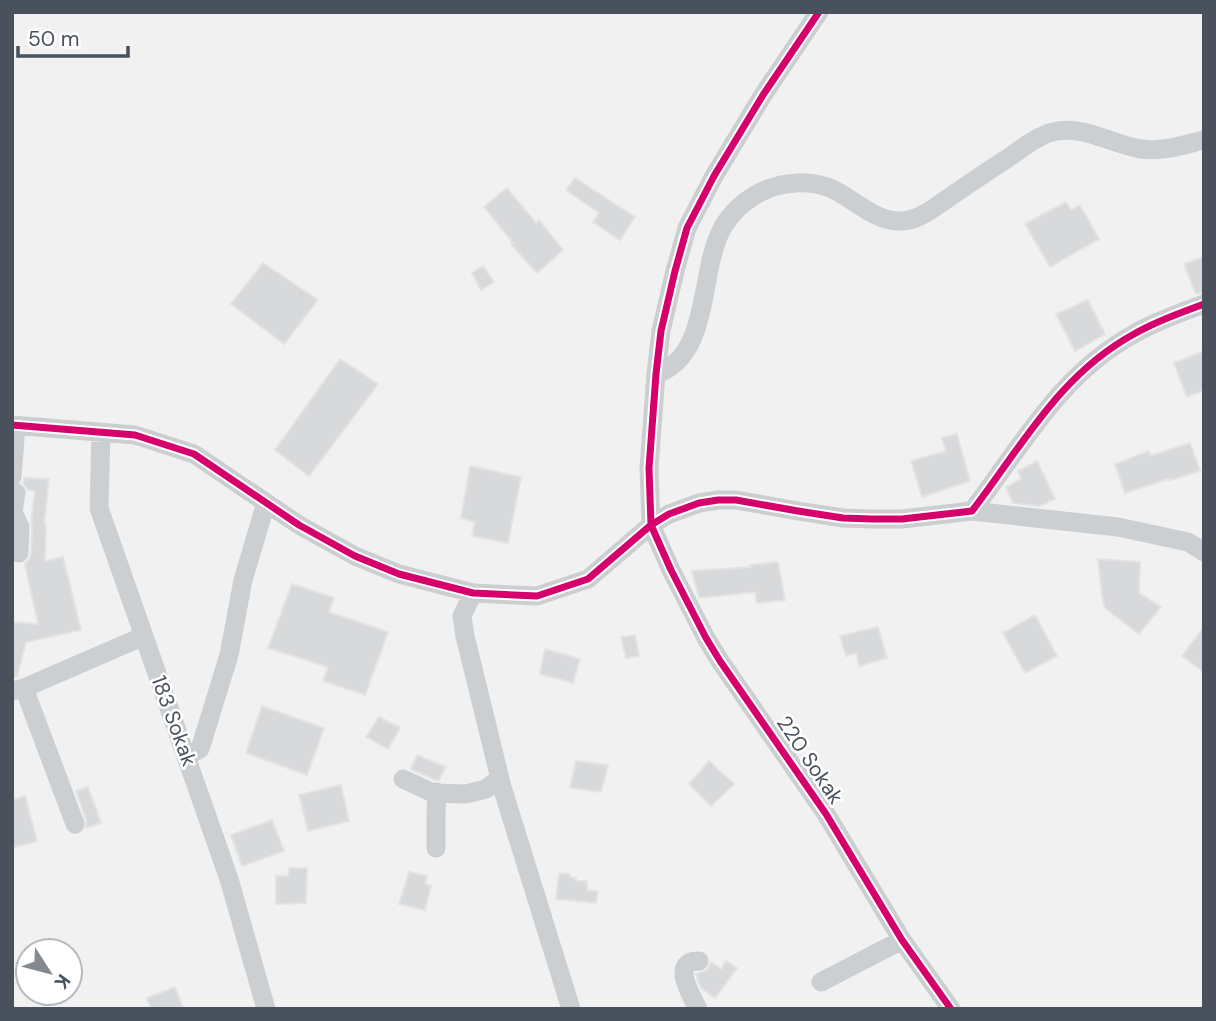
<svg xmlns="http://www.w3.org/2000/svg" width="1216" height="1021" viewBox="0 0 1216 1021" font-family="'DM Sans',sans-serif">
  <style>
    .building { fill: #d8d9db; stroke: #e2e3e4; stroke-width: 2 }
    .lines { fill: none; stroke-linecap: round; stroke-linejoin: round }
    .minor { stroke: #cccfd1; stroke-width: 19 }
    .cycleway-casing { stroke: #fff; stroke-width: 11 }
    .cycleway { stroke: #d6006c; stroke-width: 7 }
    .labels { text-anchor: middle; stroke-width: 5; stroke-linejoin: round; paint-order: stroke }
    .street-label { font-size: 21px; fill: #49515c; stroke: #fff }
  </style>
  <rect width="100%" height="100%" fill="#f1f1f1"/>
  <!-- building -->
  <path class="building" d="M575 178 635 217 620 240 593 222 599 213 566 190Z
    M507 188 536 223 539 220 563 250 537 273 511 244 513 243 484 207Z
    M1066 202 1071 210 1080 205 1099 239 1050 267 1025 224Z
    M1204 257V292L1196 294 1184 264Z
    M263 263 318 300 284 344 231 304Z
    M483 266 494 282 481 290 472 273Z
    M1088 300 1105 334 1075 351 1056 314Z
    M1204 351V390L1187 397 1174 363Z
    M340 359 378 384 309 476 275 450Z
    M957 434 970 481 922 497 911 461 946 451 942 438Z
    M1190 443 1200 471 1168 481V479L1125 493 1115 464 1149 451 1150 456Z
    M1037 461 1055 499 1040 506 1013 503 1006 487 1021 479 1018 471Z
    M470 466 521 477 508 543 472 536 475 522 461 518Z
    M24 478 49 479 44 524H46L45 561 63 557 81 630 26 642 17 677 12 678V622L38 624 25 564 29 560 31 553 32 527 31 521 35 491 28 490 23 483Z
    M1098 559 1140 562 1139 593 1161 607 1139 634 1105 608 1102 595Z
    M778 562 785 600 757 603 755 592 699 598 698 595 692 571 751 567 750 565Z
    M292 584 334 598 329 612 388 632 365 695 323 681 328 667 268 648Z
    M1035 615 1057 656 1025 673 1003 633Z
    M878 627 887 658 859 666 856 653 846 656 840 636Z
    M1204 627V672L1182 656Z
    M635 635 639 656 626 658 621 637Z
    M545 649 580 659 573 683 540 674Z
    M262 706 324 728 307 775 246 753Z
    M379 717 400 728 388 749 366 737Z
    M417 755 446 767 439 780H435L411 769Z
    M576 761 608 765 601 792 570 788Z
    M709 761 734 784 711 806 689 784Z
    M341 785 349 821 308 831 299 795Z
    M88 787 101 823 86 828V820L76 791Z
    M25 796 37 841 12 848V800Z
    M272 820 284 851 242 866 231 835Z
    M289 868H307L306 903 276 904V876H288Z
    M409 872 427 876 425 884 431 886 425 910 399 904Z
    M559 874H570V877L576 878V881H587V890L598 891 596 903 556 899Z
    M726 961 737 968 715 998 701 988 696 974 707 970 711 962 721 969Z
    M175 987 183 1009H151L147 998Z"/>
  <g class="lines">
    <!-- minor -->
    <path class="minor" d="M819 12 763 95 714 176 687 228 675 271 661 331 656 374 649 468 651 525 671 570 706 638 720 661 826 814 902 940 951 1009
      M656 374C712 356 698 270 723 227 731 213 743 202 757 194 781 181 814 178 838 192 858 203 876 221 900 221 918 221 932 209 947 199 967 185 988 171 1008 158 1021 149 1034 138 1049 133 1082 123 1110 144 1141 149 1163 152 1183 145 1204 140
      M12 425 135 435 194 454 299 525 355 556 399 574 473 593 537 596 588 579 651 525 669 514 699 503 718 500H736L798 511 843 518 872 519H902L972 511C1022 446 1059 375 1134 334 1156 321 1180 313 1204 304
      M101 433 99 508 229 879 266 1009
      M12 477 16 426
      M12 490 16 493 13 512 20 527 19 553
      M972 511 1118 527 1188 542 1204 552
      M473 593 462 616 465 636 502 787 571 1009
      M24 688 75 824
      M12 691 24 688 144 636
      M187 756 200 749 229 655 243 580 266 503
      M403 779 433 793 466 794 486 789 500 778
      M436 848V811L437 792
      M821 982 902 940
      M698 1009C692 997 669 960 699 961"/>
    <!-- cycleway casing -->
    <g class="cycleway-casing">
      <path id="cycleway" d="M819 12 763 95 714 176 687 228 675 271 661 331 656 374 649 468 651 525 671 570 706 638 720 661 826 814 902 940 951 1009
        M12 425 135 435 194 454 299 525 355 556 399 574 473 593 537 596 588 579 651 525 669 514 699 503 718 500H736L798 511 843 518 872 519H902L972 511C1022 446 1059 375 1134 334 1156 321 1180 313 1204 304"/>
    </g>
    <!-- cycleway -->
    <use href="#cycleway" class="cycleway"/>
  </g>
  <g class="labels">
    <!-- street labels -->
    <g class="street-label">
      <text transform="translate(174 721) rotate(70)" y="7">183 Sokak</text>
      <text transform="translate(810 760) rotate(56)" y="7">220 Sokak</text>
    </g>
  </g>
  <!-- border -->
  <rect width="1216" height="1021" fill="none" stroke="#49515c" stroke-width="28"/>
  <!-- north arrow -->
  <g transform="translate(49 972) rotate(126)"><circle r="33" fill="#ffffff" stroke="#b6b9be" stroke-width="2"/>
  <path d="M0-5L12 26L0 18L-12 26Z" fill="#848990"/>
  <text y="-10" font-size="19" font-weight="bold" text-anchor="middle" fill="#49515c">K</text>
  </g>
  <!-- scale -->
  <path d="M18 46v10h110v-10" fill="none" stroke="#49515c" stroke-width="3.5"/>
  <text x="28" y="46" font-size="21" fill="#49515c" stroke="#ffffff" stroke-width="5" paint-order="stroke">50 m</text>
</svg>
